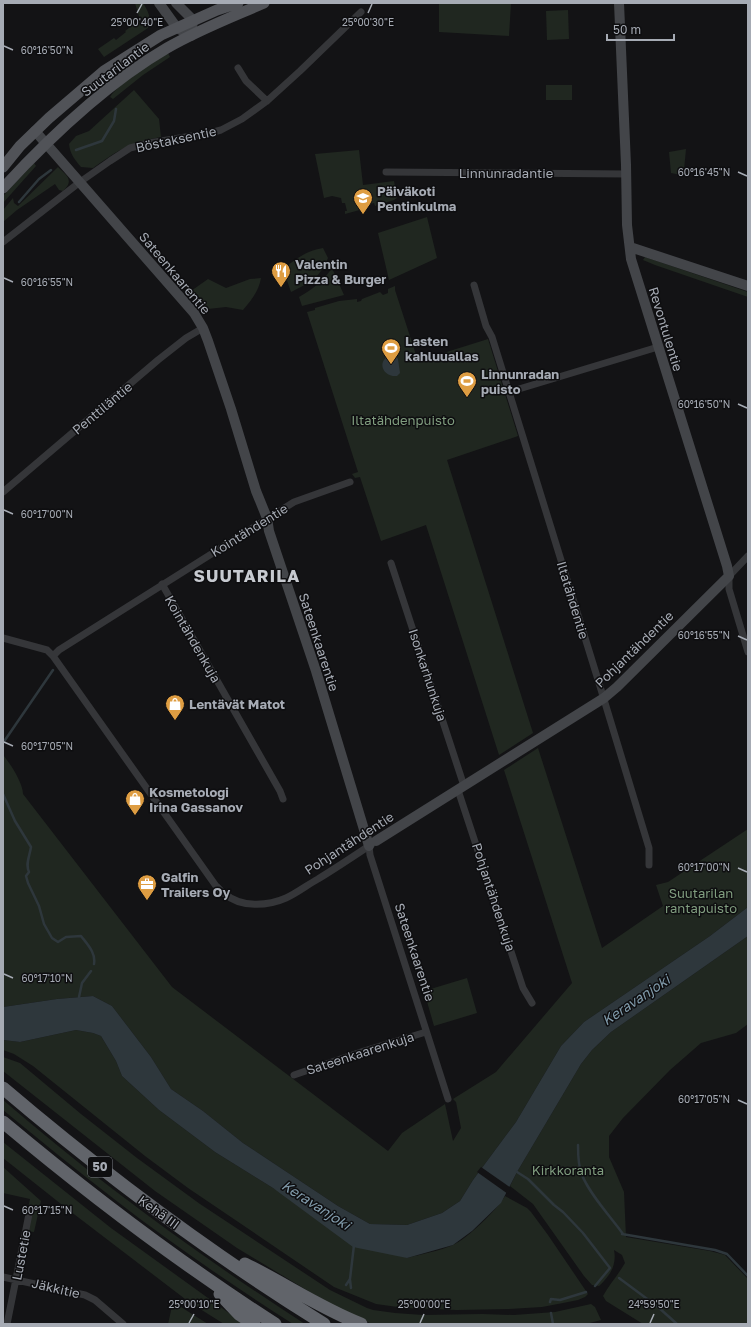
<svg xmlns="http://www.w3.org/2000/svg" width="751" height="1327" viewBox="0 0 751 1327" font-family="'Golos Text',sans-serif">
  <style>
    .green { fill: #202720 }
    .water { fill: #2e373c }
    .pier { fill: #131315 }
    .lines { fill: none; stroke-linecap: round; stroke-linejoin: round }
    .stream { stroke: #2e373c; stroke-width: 2.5 }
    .street { stroke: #353639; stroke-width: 7 }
    .secondary { stroke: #434549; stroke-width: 10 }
    .primary { stroke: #515358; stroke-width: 11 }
    .highway { stroke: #61646a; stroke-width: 13 }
    .ticks { fill: none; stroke: #a6abb4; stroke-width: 1.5 }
    .labels { text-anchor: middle; stroke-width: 3; stroke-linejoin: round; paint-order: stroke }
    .shield { fill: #0e0e10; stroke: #787c83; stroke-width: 1 }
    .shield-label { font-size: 12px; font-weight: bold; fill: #a6abb4 }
    .street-label { font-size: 13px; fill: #a6abb4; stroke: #0e0e10 }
    .poi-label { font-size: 13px; font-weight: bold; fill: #a6abb4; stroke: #0e0e10; text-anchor: start }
    .park-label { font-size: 13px; fill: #809d7f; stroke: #0e0e10 }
    .water-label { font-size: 14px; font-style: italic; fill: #819bab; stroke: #0e0e10 }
    .district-label { font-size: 17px; font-weight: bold; letter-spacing: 1px; fill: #c7cad0; stroke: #0e0e10 }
    .ticks-label { font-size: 10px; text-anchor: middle; fill: #a6abb4; stroke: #0e0e10; stroke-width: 3; stroke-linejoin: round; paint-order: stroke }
  </style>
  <rect width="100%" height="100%" fill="#131315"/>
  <!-- green -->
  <path class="green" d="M135 3H143C148 11 152 18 148 28L104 57 98 49 114 38 116 40 126 32 125 31 140 20Z
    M439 3H511L509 36 439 32Z
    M568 10 569 39 547 40 546 11Z
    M168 53 170 57 143 75 113 99 110 97C119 83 153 62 168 53Z
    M546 85H572V100H546Z
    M134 90 159 119 161 137C131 142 118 150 93 168L81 167C75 160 70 154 69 144L76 136 89 131Z
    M686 149 684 170 681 175 671 173 669 152Z
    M359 150 363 185 394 181 397 198 394 200 375 206 374 203 367 205V208L345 214V211H347L345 203H342L341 198 332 196 324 198 315 154Z
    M34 163 36 166 3 203V196Z
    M58 167C66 175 75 180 63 191L59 190 55 184 17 210 3 222V210L13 198 14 203 18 206Z
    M427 217 437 258 389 280 378 233Z
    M323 248 328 258C318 280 311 282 291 292L283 269C296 259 307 250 323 248Z
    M645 257 748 292V297L655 265 643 260Z
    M332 268 344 295 302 306 299 297C313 289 323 281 332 268Z
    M261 278C259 290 252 300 243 310L226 307 208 309 191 291 208 279 226 288 250 279Z
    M395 286V290L418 361 488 339 518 436 447 460 533 733 499 755 426 525 381 541 360 477 355 478 352 474 358 472 307 312 315 310V308L339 301 357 299V302L361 301 362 299 380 292 383 295 388 293V289Z
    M538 748 602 948 663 906 656 885 668 882 748 829V907L710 936 584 1022 561 1046 516 1122 473 1180 460 1201 442 1213 407 1225 370 1224 338 1206 243 1143 203 1111 171 1089 151 1057 112 1006 93 996 57 999 3 1007V755C10 763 23 783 23 794L172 987 388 1151 402 1133 445 1104 453 1141 461 1128 456 1102 453 1099 496 1072 572 983 504 770Z
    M748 936V1024L736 1033 701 1043 670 1070 623 1118 609 1136V1157L624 1192 626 1237 710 1251 725 1255 748 1279V1324H643L606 1301 603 1296C609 1285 618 1275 625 1263L622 1255 614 1250C617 1265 610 1276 599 1286L592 1285 584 1276 533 1204 510 1186 517 1172 581 1064 592 1050 611 1032Z
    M467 978 477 1013 434 1026 424 991Z
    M76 1030 93 1033 101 1036 116 1061 122 1076 159 1110 215 1152 273 1188 407 1258C421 1254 440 1251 453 1245 467 1239 497 1210 505 1196L527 1208 531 1212 548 1235 588 1294 585 1297 578 1300 563 1303 542 1307 509 1309 457 1310 405 1308 376 1304 334 1287 188 1188 145 1156 33 1066 14 1054 3 1050V1040L20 1042Z
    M3 1057 20 1063 81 1114 137 1158 200 1204 330 1290 367 1308 373 1310 395 1313 423 1315 482 1314 514 1315 555 1312 591 1304 595 1307 601 1320 586 1324H372L338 1309 237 1248 155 1191 3 1071Z
    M3 1100C98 1182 200 1256 305 1324H293C232 1285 172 1244 114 1199 76 1170 40 1140 3 1110Z
    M3 1142 111 1228 244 1324H224L189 1302 66 1208 3 1158Z
    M3 1167 41 1201 34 1232 23 1231 30 1199 3 1193Z
    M173 1302 208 1324H168Z"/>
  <!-- water -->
  <path class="water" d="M390 355 396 356 398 359 400 373 397 376C383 377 376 362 390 355Z
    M748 907V936L611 1032 592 1050 581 1064 517 1172 501 1203 472 1231 453 1245 407 1258 353 1247 273 1188 215 1152 159 1110 122 1076 116 1061 101 1036 93 1033 76 1030 20 1042 3 1040V1007L57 999 93 996 112 1006 151 1057 171 1089 203 1111 243 1143 338 1206 370 1224 407 1225 442 1213 460 1201 473 1180 516 1122 561 1046 584 1022 710 936Z"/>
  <!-- pier -->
  <path class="pier" d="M481 1167 511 1188 508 1194 477 1172Z"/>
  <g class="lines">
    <!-- stream -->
    <path class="stream" d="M76 150 102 141 114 121 116 109
      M19 202 39 179 51 170
      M3 743 53 670
      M3 794 15 821 31 847C30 855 25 864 29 872L26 876 28 883 39 906 44 924 52 938 58 942 66 937 81 936C88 945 96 953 94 964
      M79 997 82 983 91 971
      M578 1145C578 1155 578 1166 582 1175 590 1195 611 1217 623 1234
      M517 1172 528 1179 554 1205 563 1212 583 1233 610 1268 595 1286
      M622 1234 715 1250 727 1254 748 1276
      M619 1278 658 1307 677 1324
      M350 1280 351 1288
      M346 1285 350 1279 354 1245
      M550 1302 551 1299 560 1300 586 1292
      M551 1313 553 1324"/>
    <!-- street -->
    <path class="street" d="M238 68 246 81 267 101
      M386 172 626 174
      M3 242 80 182 110 161 130 148 149 143 210 133 221 130 242 119 267 101 300 71 361 12
      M474 285 486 326 492 337 599 683 649 848V865
      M509 392 658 347
      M3 492 158 360 186 338 203 328
      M748 556 729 576V589L748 652
      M391 563 464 786
      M162 584 280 791 283 799
      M3 638 47 650 53 656 216 886C219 888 221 892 225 894 241 908 268 906 286 898 297 893 307 885 318 879 336 868 354 856 372 844
      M53 656 59 650 294 502 350 482
      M458 790 523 988 532 1003
      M369 846 370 855 448 1099
      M294 1075 364 1051 426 1032
      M3 1277 85 1295 95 1300 123 1324
      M7 1324 30 1209"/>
    <!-- secondary -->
    <path class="secondary" d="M159 3 177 28 191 36 193 20 176 3
      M35 131 194 313 203 328 208 341 231 409 256 491 267 518 269 531 316 671 369 846
      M630 247 748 286
      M376 841 604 698 617 687 729 576 727 566 631 259 627 225 626 165 619 3"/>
    <!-- primary -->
    <path class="primary" d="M3 167 20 146 49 118 104 71 161 35 217 10 238 3
      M3 188C50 137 107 83 167 48 198 30 232 17 264 3"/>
    <!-- highway -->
    <path class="highway" d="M3 1088C104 1174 211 1254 324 1324
      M3 1122C89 1194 180 1263 275 1324
      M245 1264C284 1283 320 1308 361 1324
      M220 1294 239 1314 254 1324"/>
  </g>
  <!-- ticks -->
  <path class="ticks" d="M137 13 142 4M368 13 372 4M4 46 13 50M738 172 747 176M4 278 13 282M738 404 747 408M4 510 13 514M738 636 747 640M4 742 13 746M738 868 747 872M4 974 13 978M738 1100 747 1104M4 1206 13 1210M189 1323 194 1314M420 1323 424 1314M650 1323 654 1314"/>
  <!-- icons -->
  <defs>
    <g id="school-pin" transform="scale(1)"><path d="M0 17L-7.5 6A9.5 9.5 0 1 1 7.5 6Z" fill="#de9d42" stroke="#0e0e10"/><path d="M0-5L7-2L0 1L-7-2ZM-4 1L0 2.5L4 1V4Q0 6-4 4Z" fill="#fff"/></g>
    <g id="restaurant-pin" transform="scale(1)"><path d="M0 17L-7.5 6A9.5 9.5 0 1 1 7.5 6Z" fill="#de9d42" stroke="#0e0e10"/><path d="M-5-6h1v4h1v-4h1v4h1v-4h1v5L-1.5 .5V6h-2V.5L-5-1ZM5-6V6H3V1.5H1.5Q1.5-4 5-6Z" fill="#fff"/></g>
    <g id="stadium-pin" transform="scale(1)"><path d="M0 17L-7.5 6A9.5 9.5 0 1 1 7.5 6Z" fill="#de9d42" stroke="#0e0e10"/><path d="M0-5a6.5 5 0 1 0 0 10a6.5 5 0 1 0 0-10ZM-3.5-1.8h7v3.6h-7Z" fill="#fff"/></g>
    <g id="shop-pin" transform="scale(1)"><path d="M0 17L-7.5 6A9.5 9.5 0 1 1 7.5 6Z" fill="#de9d42" stroke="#0e0e10"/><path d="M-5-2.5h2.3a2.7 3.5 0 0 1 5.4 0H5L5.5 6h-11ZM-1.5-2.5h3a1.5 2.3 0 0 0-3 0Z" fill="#fff"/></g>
    <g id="office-pin" transform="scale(1)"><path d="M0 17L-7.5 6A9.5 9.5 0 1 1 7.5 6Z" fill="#de9d42" stroke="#0e0e10"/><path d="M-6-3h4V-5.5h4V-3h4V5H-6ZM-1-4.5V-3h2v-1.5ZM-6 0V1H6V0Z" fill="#fff"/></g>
  </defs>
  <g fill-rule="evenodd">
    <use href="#school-pin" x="363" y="198"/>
    <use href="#restaurant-pin" x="281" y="271"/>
    <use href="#stadium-pin" x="391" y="348"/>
    <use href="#stadium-pin" x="467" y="381"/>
    <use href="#shop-pin" x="175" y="704"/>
    <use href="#shop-pin" x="135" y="799"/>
    <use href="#office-pin" x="147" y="884"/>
  </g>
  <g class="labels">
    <!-- shield labels -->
    <rect class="shield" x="88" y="1157" width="24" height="20" rx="3"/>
    <g class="shield-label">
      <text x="100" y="1171">50</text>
    </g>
    <!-- street labels -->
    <g class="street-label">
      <text transform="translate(115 69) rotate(-37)" y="5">Suutarilantie</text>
      <text transform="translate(176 139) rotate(-12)" y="5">Böstaksentie</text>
      <text x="506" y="178">Linnunradantie</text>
      <text transform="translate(175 273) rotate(50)" y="5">Sateenkaarentie</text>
      <text transform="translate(666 329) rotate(73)" y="5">Revontulentie</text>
      <text transform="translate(102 408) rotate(-40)" y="5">Penttiläntie</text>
      <text transform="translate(249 530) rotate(-32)" y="5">Kointähdentie</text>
      <text transform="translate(573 600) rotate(73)" y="5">Iltatähdentie</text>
      <text transform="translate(193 639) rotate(60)" y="5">Kointähdenkuja</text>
      <text transform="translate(319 642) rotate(72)" y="5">Sateenkaarentie</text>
      <text transform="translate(634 649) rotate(-44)" y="5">Pohjantähdentie</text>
      <text transform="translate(428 675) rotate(72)" y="5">Isonkarhunkuja</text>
      <text transform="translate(349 843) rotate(-33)" y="5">Pohjantähdentie</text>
      <text transform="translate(494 897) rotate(72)" y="5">Pohjantähdenkuja</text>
      <text transform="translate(415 952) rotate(72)" y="5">Sateenkaarentie</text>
      <text transform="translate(360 1053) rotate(-18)" y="5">Sateenkaarenkuja</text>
      <text transform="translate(159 1212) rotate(36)" y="5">Kehä III</text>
      <text transform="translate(21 1255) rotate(-79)" y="5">Lustetie</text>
      <text transform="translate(56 1288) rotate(13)" y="5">Jäkkitie</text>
    </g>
    <!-- poi labels -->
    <g class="poi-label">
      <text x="377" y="196">Päiväkoti<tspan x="377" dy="15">Pentinkulma</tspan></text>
      <text x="295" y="269">Valentin<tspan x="295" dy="15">Pizza &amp; Burger</tspan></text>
      <text x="405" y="346">Lasten<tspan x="405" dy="15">kahluuallas</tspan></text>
      <text x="481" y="379">Linnunradan<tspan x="481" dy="15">puisto</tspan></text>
      <text x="189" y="709">Lentävät Matot</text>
      <text x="149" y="797">Kosmetologi<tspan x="149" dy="15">Irina Gassanov</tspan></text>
      <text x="161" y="882">Galfin<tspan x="161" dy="15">Trailers Oy</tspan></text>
    </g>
    <!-- park labels -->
    <g class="park-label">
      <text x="403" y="425">Iltatähdenpuisto</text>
      <text x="701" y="898">Suutarilan<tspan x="701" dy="15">rantapuisto</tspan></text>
      <text x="568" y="1175">Kirkkoranta</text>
    </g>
    <!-- water labels -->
    <g class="water-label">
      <text transform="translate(636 1000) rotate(-34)" y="5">Keravanjoki</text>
      <text transform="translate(316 1205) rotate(33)" y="5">Keravanjoki</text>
    </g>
    <!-- district labels -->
    <g class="district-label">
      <text x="247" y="582">SUUTARILA</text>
    </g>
  </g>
  <g class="ticks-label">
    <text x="137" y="26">25°00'40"E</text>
    <text x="368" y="26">25°00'30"E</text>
    <text x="47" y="54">60°16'50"N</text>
    <text x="704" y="176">60°16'45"N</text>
    <text x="47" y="286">60°16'55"N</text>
    <text x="704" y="408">60°16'50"N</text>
    <text x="47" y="518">60°17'00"N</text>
    <text x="704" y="639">60°16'55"N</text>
    <text x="47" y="750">60°17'05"N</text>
    <text x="704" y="871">60°17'00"N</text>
    <text x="47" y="982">60°17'10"N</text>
    <text x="704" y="1103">60°17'05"N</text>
    <text x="47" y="1214">60°17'15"N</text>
    <text x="194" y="1308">25°00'10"E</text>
    <text x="424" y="1308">25°00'00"E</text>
    <text x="654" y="1308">24°59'50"E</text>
  </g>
  <!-- border -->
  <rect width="751" height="1327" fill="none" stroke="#a6abb4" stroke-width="8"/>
  <!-- scale -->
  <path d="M607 34v6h67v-6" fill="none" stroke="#a6abb4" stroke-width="2"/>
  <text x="613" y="34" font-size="12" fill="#a6abb4" stroke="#0e0e10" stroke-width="3" paint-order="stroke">50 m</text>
</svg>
